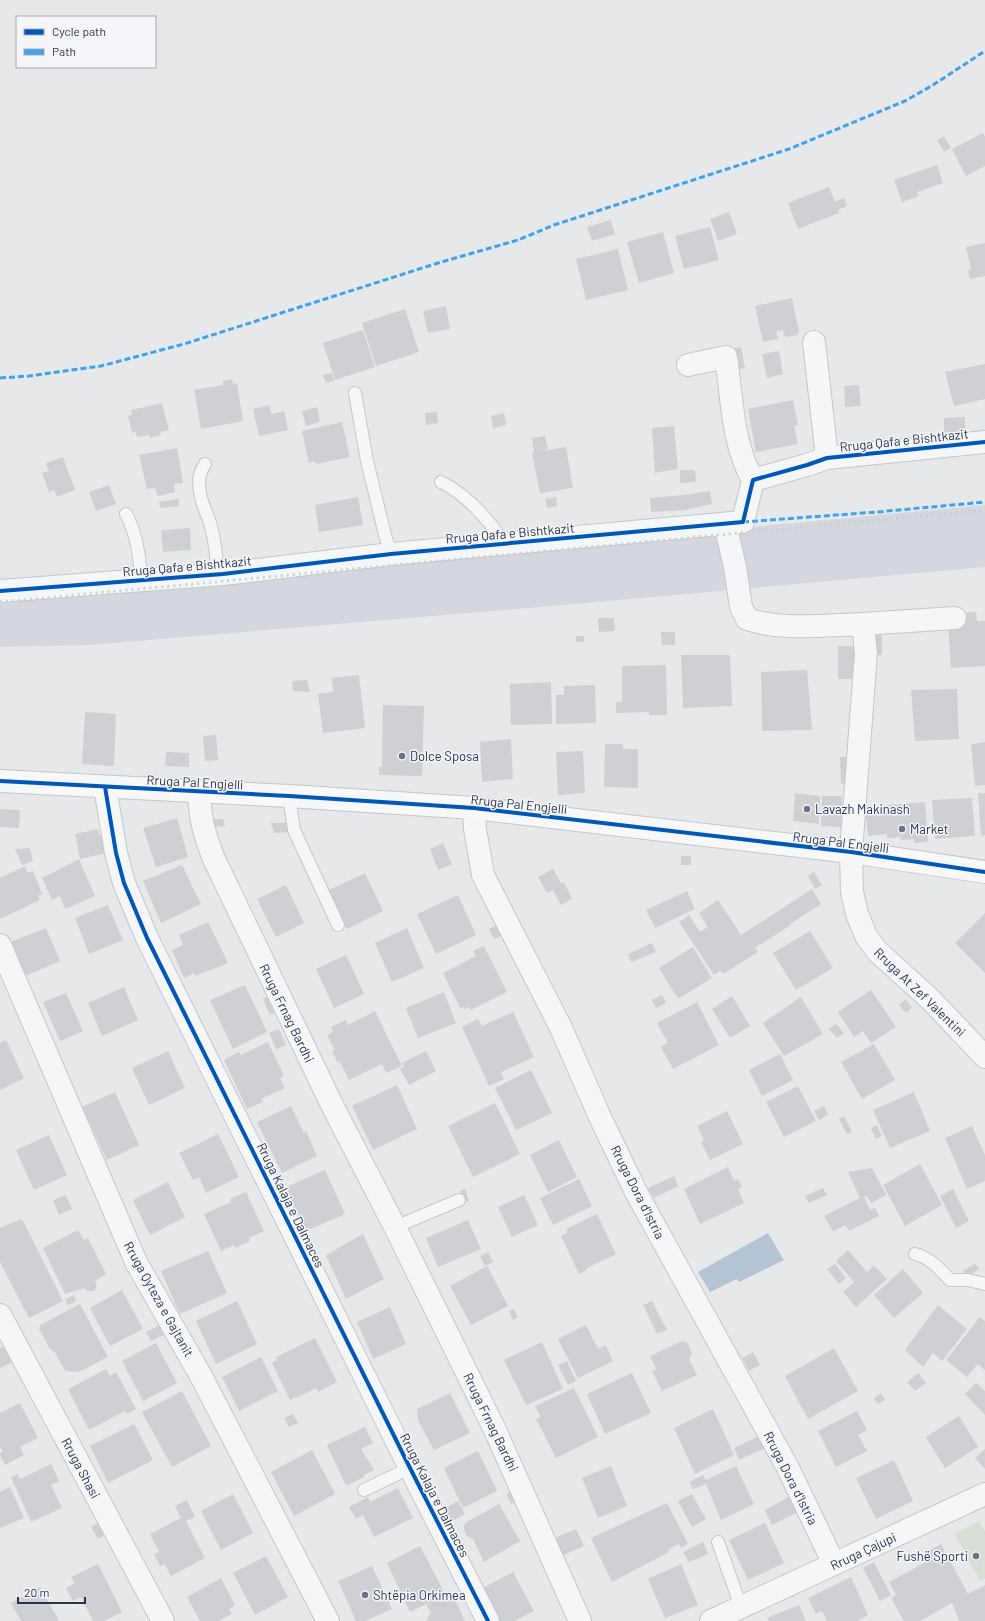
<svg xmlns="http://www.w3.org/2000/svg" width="985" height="1621" viewBox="0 0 985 1621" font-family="Barlow,sans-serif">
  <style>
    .built { fill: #d4d7dd }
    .green { fill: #d6ded6 }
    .water { fill: #b4c4d5 }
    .building { fill: #ced0d3 }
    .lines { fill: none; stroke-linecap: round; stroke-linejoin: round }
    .service-casing { stroke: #c4c6c8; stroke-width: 14 }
    .minor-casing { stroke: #c4c6c8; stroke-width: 24 }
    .secondary-casing { stroke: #c4c6c8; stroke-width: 24 }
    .service { stroke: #f5f6f7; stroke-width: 12 }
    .minor { stroke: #f5f6f7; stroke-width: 22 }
    .secondary { stroke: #f8f8f8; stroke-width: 22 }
    .rail { stroke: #cecfd2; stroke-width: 3; stroke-dasharray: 2 4; stroke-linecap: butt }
    .quiet { stroke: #3ea3ec; stroke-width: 3; stroke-dasharray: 6 3; stroke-linecap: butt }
    .cycleway-casing { stroke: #f4f6f9; stroke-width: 6 }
    .cycleway { stroke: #0057b8; stroke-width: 4 }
    .poi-dot { fill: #6c737f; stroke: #f4f6f9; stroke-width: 1.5 }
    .labels { text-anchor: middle; stroke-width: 3; stroke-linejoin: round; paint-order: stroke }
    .street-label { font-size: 13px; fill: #2b3445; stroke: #f4f6f9 }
    .poi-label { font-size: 13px; fill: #2b3445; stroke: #f4f6f9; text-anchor: start }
  </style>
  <rect width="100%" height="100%" fill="#e6e8ea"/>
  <!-- built -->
  <path class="built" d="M985 505V567L552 606 89 645 0 647V598Z"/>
  <!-- green -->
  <path class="green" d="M979 1521 985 1531V1578L980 1581 955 1534Z"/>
  <!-- water -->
  <path class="water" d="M768 1233 784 1260 739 1282 737 1279 710 1292 698 1272Z"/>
  <!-- building -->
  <path class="building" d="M983 133 985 137V166L966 176 952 149Z
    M944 136 951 148 944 152 937 140Z
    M937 165 943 183 917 192 919 196 902 202 894 180Z
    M829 187 835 202 844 198 847 206 838 210 839 213 798 229 788 203Z
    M729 212 737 234 718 241 710 219Z
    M611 220 615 234 592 241 587 227Z
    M710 227 719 260 684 269 675 236Z
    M663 232 674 273 639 283 627 242Z
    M985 243V276L970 279 968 270 971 269 966 247Z
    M618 249 628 290 586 300 576 259Z
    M792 298 799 332 797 335 787 337 784 335 783 330 776 331 778 339 763 342 755 306Z
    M446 306 450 329 428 333 423 311Z
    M405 309 419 352 376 366 362 323Z
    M363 330 375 367 335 380 323 343Z
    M741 347 745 368 735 370 730 349Z
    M779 351 783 374 767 378 762 354Z
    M985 364V399L954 406 945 372Z
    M332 373 334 381 326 383 323 375Z
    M232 379 233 384 237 383 243 421 201 429 194 390 223 385V381Z
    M859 385 861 406 845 407 844 386Z
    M793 400 798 425 794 426 798 444 756 452 748 409Z
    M162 403 169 430 160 432 161 435 150 438 149 435 137 437 136 432 132 433 128 416 132 415 131 410Z
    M270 405 271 414 284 411 288 430 259 436 253 409Z
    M317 407 320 422 306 426 302 411Z
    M437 412 438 423 426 425 425 413Z
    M504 413 506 425 493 428 491 416Z
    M965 417V438H944V418Z
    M342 422 350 457 316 464 315 461 309 463 302 431Z
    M674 426 678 469 655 473 652 428Z
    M545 436 548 449 536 452 566 447 573 488 540 493 532 453 534 452 532 438Z
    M886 439 887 444 860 447V442Z
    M177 448 183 483 174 484 175 492 158 496 155 488 147 489 139 455Z
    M63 457 75 490 57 497 54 490 49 492 42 473 49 471 46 463Z
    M680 470H695L696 482 680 483Z
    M109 485 116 504 96 511 89 492Z
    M710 491 712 504 685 510 651 512 650 498 683 495Z
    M358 497 363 525 319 532 315 505Z
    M556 497 557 506 547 508 545 499Z
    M179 499V506L160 508 159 502Z
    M190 528 191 550 163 552 161 530Z
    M976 612 977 621H985V666L951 668 948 623 962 613Z
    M598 618H614L615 631 599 632Z
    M871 629H882V655H871Z
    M661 632H675V645H662Z
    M576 636H584V642H576Z
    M838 646H858V679H838Z
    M681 655H730L732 706 683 708Z
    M666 665 667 715H649V712L616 713V702H622V666Z
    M807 670 812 730 762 731 761 672Z
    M359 675 365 728 323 733 318 694 333 692 332 678Z
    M307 680 310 692 293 691 292 681Z
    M551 682 552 724 511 725 510 684Z
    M595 685 596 723 556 724V695H564V686Z
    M957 689 959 739 915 741 911 690Z
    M383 705 424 706 422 776 379 775V767H382Z
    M85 712 116 714 114 766 82 764Z
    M216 735 218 760 205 761 203 736Z
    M511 739 513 779 482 782 480 742Z
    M985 742V785L975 786 971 744Z
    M605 744H623V749H638V788L604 787Z
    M583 751 585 793 558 795 556 752Z
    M166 752 189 753V767L165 766Z
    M840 757H852V783L841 784Z
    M795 793 820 796 819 824 793 821Z
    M978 793H985V835L981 836Z
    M822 796H842L841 827 821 826Z
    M972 798 975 836 935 839 932 800Z
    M925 802 928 842 914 843V839L901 840V837L887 838V834L868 836 865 807Z
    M0 809 20 810 19 828 0 827Z
    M177 818 188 857 156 867 143 828Z
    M211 819H223L225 826 211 827Z
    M271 823H287L290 832 274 833Z
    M98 829 99 835 102 834 106 853 80 859 75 834Z
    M443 843 452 864 438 870 430 849Z
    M30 848 33 861 22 865 15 849Z
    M681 856H691V865H681Z
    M79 859 95 896 65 909 60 896 52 900 42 878Z
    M182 865 201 904 161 923 143 881Z
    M25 866 28 873 33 871 42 894 38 896 40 900 0 919V878Z
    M553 869 561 883 564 882 572 899 561 905 553 890 547 893 538 877Z
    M814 872 822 885 815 889 808 876Z
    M365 873 383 911 347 929 329 890Z
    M286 885 304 923 276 937 257 899Z
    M812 889 821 904 790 924 791 925 755 948 758 952 723 974 720 971 714 975 679 922 689 915 700 932 708 927 699 913 718 900 741 935Z
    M687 891 695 909 655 928 646 910Z
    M458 895 476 935 436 954 417 914Z
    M108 905 123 940 89 954 75 918Z
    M985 913V973L955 943Z
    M208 922 228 963 195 976 194 973 184 978 172 950 183 945 179 935Z
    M501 923 507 933 494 939 489 929Z
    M46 928 60 961 23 977 8 943Z
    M407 928 424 968 392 982 375 943Z
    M810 931 833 968 796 990 773 953Z
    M652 943 656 952 631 962 628 954Z
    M484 946 507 992 471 1010 470 1007 465 1009 463 1007 460 1008 443 973 476 956 473 951Z
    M693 947 712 978 678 999 659 968Z
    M346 955 364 994 334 1008 316 969Z
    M245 985 267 1032 233 1049 210 1000Z
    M124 987 138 1020 102 1036 88 1003Z
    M871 990 896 1027 871 1043 863 1031 854 1037 838 1012Z
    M444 992 456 1023 418 1038 406 1008Z
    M66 993 83 1031 60 1041 43 1002Z
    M662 995 666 1003 656 1008 652 1000Z
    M732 996 750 1026 730 1038 712 1009Z
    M267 997 275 1013 270 1015 263 999Z
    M801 997 823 1034 784 1056 763 1023Z
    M905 999 912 1007 906 1013 899 1005Z
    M697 1002 719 1045 673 1069 661 1047 668 1043 657 1023Z
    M375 1011 402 1066 386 1073 382 1064 349 1080 340 1062 338 1063 332 1052 335 1050 327 1035 333 1032 331 1027 346 1020 348 1025Z
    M513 1012 534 1057 501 1072 504 1079 489 1086 462 1027 478 1019 482 1026Z
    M836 1024 844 1033 837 1038 829 1029Z
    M279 1029 286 1045 276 1049 269 1033Z
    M6 1040 24 1078 0 1090V1043Z
    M268 1042 284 1076 280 1078 285 1088 261 1099 263 1102 247 1109 224 1060 239 1052 241 1055Z
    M874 1044 895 1080 862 1099 841 1062Z
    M168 1051 185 1088 149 1105 132 1068Z
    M426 1051 436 1071 409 1085 400 1069 404 1067 402 1063Z
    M780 1054 793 1080 762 1096 749 1070Z
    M531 1070 552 1113 516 1130 495 1088Z
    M397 1085 417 1129 373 1150 352 1106Z
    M798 1086 816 1121 784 1137 766 1102Z
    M115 1092 139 1145 107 1160 82 1107Z
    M914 1092 930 1131 890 1148 873 1110Z
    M495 1103 520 1154 473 1177 448 1126Z
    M291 1106 304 1133 306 1131 317 1156 282 1173 257 1122Z
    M824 1106 828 1115 819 1120 814 1111Z
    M727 1111 743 1144 710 1160 701 1142 704 1140 697 1126Z
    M844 1116 852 1132 847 1134 839 1119Z
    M877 1125 882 1136 876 1139 871 1128Z
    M972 1126 985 1155V1181L967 1189 945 1138Z
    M218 1134 239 1177 206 1193 199 1177 193 1180 179 1153Z
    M49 1135 67 1175 34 1190 16 1150Z
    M559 1140 577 1177 548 1192 530 1155Z
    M920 1164 942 1205 905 1226 883 1185Z
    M728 1167 734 1181 738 1179 742 1187 738 1189 744 1203 700 1224 684 1189Z
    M872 1168 886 1195 871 1203 867 1196 864 1197 870 1210 875 1208 879 1216 849 1231 846 1225 833 1231 824 1216 860 1198 848 1172Z
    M325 1170 345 1214 306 1231 286 1187Z
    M674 1176 678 1186 654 1198 648 1188Z
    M579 1179 592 1206 553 1225 540 1198Z
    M168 1182 185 1217 150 1235 133 1200Z
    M823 1188 827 1195 809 1203 805 1196Z
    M465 1189 469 1201 464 1202 460 1191Z
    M953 1189 969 1221 956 1228 940 1196Z
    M246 1192 264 1231 249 1238 250 1241 235 1248 234 1245 221 1251 204 1214 231 1202 230 1199Z
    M66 1195 72 1209 59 1215 53 1200Z
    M524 1195 538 1225 512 1237 498 1207Z
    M597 1214 616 1254 587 1268V1270L579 1274 561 1236 568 1232 566 1229Z
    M22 1219 63 1301 29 1318 0 1262V1228Z
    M468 1220 481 1249 438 1267 426 1238Z
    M78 1230 84 1240 88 1238 106 1274 95 1281 97 1287 93 1291H87L84 1288 65 1294 43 1248Z
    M363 1234 384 1279 346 1299 326 1255Z
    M848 1250 867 1272 874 1265 887 1279 856 1307 843 1292 854 1282 836 1261Z
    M208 1251 227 1293 180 1314 161 1271Z
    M488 1252 493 1262 485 1266 480 1256Z
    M835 1264 846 1278 839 1284 827 1269Z
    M975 1264 979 1269 967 1277 963 1271Z
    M487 1266 508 1306 471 1325 450 1286Z
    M903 1269 923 1293 894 1318 874 1295Z
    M122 1290 143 1329 110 1346 90 1308Z
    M74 1295 76 1301 68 1305 65 1299Z
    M237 1301 257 1344 216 1364 196 1321Z
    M652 1301 667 1330 657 1334 643 1305Z
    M80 1304 108 1357 81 1371 74 1372 66 1371 62 1366 55 1352 50 1349 39 1329 40 1325Z
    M938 1305 967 1329 942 1361 933 1353 923 1367 905 1350Z
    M390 1307 406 1344 373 1359 357 1322Z
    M514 1309 518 1318 513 1320 509 1311Z
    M980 1317 985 1321V1370L978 1364 967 1377 946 1360Z
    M162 1324 167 1333 151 1341 146 1332Z
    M586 1325 598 1349 606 1345 613 1361 578 1378 558 1339Z
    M315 1338 337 1382 318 1392 316 1388 296 1398 295 1397 290 1400 272 1363 277 1360 276 1357Z
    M682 1341 688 1343 692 1354 689 1359 697 1375 662 1391 652 1371 656 1369 650 1356Z
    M542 1342 563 1389 526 1405 504 1360Z
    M10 1343 18 1359 0 1368V1348Z
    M156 1343 177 1383 143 1401 122 1361Z
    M834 1348 858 1391 808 1419 785 1376Z
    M753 1352 760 1365 749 1371 742 1358Z
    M261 1357 278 1391 239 1411 222 1377Z
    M567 1361 576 1381 568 1385 558 1365Z
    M106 1369 110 1376 116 1372 136 1409 127 1414 125 1411 89 1430 68 1389Z
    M632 1373 651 1413 605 1434 587 1394Z
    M918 1373 926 1383 915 1391 907 1382Z
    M976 1383 985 1391V1415L965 1394Z
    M574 1388 598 1437 556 1458 536 1419 541 1417 535 1406Z
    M182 1391 211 1446 172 1467 142 1412Z
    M450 1393 470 1433 434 1450 418 1420 417 1409Z
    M881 1393 885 1400 878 1404 874 1398Z
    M20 1403 38 1438 20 1447 24 1455 5 1465 0 1455V1453L3 1452 0 1447V1413Z
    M713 1409 734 1455 695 1474 674 1428Z
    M857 1411 867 1430 858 1435 867 1451 836 1467 818 1431Z
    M293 1414 298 1423 289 1427 284 1418Z
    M959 1416 978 1447 945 1468 926 1437Z
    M134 1424 153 1460 108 1483 90 1446Z
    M365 1427 373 1443 361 1449 374 1470 364 1475V1477L346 1486 327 1445Z
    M761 1435 767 1447 739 1460 734 1448Z
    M985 1449V1469L975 1458Z
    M312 1450 335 1494 294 1516 271 1472Z
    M478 1451 497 1491 463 1508 444 1468Z
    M894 1460 913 1501 876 1519 856 1478Z
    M51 1464 59 1481 51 1485 62 1508 31 1522 11 1477 18 1474 20 1479Z
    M611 1466 627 1506 598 1518 582 1478Z
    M736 1466 754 1504 721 1520 706 1484 693 1489 689 1482 703 1475 706 1480Z
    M10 1487 24 1518 0 1528V1492Z
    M398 1488 413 1518 374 1537 363 1515 356 1519 349 1507 368 1497 370 1502Z
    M517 1489 521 1499 511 1504 506 1494Z
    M233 1494 253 1533 221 1550 201 1511Z
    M692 1494 706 1519 692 1527 678 1501Z
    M794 1494 802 1510 772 1525 765 1510Z
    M187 1500 195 1517 186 1521 205 1558 171 1576 165 1564 160 1566 154 1554 159 1552 150 1534 181 1518 175 1506Z
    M458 1501 465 1514 447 1524 440 1511Z
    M667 1503 688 1544 681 1548 679 1544 668 1550 669 1552 612 1582 591 1538Z
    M499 1504 520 1541 484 1562 473 1539 467 1536 465 1533 464 1526 465 1523Z
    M99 1522 106 1534 98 1539 91 1527Z
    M765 1523 784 1563 748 1580 729 1540Z
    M576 1529 584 1546 561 1556 555 1538Z
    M703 1542 708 1554 689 1562 683 1552Z
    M941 1544 968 1594 985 1585V1621H958L959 1620 952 1603 920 1621H904L891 1598 896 1595 889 1582 924 1563 920 1556Z
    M420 1546 445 1594 451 1591 465 1621H426L431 1612 426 1605 432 1601 410 1612 387 1563Z
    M266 1556 288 1597 255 1615 233 1573Z
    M874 1562 891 1595 880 1601 863 1568Z
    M98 1564 122 1612 104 1621H93L81 1597 73 1601 66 1588 75 1583 71 1577Z
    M681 1564 698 1605 665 1618 648 1579Z
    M372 1566 392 1609 365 1621H356L338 1581Z
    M513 1572 534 1611 515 1621H497L483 1588Z
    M851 1577 868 1615 857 1621H827L822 1611 816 1614 808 1598Z
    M221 1578 235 1605 229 1609 232 1614 219 1621H200L187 1597Z
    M40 1587 59 1621H21L11 1603Z
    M799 1605 806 1621H769L767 1618Z"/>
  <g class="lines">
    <!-- service casing -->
    <g class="service-casing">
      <path id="service" d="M355 393 367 461 385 535 391 554
        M205 464C203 467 201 471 200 475 196 492 206 511 211 526 215 542 217 559 217 575
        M441 482C467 495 489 520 505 544
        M126 514C137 534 140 557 141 580
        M289 796 294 830 338 925
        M395 1227 459 1200
        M915 1254C929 1257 941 1270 950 1280H968L985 1284
        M364 1490 410 1468
        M718 1542 741 1607"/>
    </g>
    <!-- minor casing -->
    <g class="minor-casing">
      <path id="minor" d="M814 342 827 458
        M688 365 726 357C732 397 732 444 753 480
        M725 524 735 567 741 607 747 619C781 631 827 625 863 624
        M0 591 223 574 391 554 743 522 753 480 807 465 827 458 985 442
        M955 618 863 624 866 653 851 852 852 892 857 914 866 936 877 951 932 1001 985 1057
        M105 787 116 853 124 883 147 938 410 1468 488 1621
        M199 792C200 819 204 834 214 859L333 1107 395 1227 495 1430 580 1621
        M474 808 475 829 483 875 561 1028 599 1115 636 1192 788 1468 834 1564
        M0 945 136 1262 201 1376 328 1621
        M0 1315 163 1621
        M711 1621 985 1494"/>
    </g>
    <!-- secondary casing -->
    <g class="secondary-casing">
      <path id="secondary" d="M0 781 289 796 474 808 851 852 985 872"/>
    </g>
    <!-- service -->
    <use href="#service" class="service"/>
    <!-- minor -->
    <use href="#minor" class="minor"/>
    <!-- secondary -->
    <use href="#secondary" class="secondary"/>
    <!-- rail -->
    <path class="rail" d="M0 602 985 510"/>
    <!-- quiet -->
    <path class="quiet" d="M0 378 29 376 101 366 184 344 438 263 518 240 554 225 789 149 905 101 933 85 985 51
      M743 522 877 512 985 502"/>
    <!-- cycleway casing -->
    <g class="cycleway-casing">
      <path id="cycleway" d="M0 591 223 574 391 554 743 522 753 480 807 465 827 458 985 442
        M0 781 289 796 474 808 851 852 985 872
        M105 787 116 853 124 883 147 938 410 1468 488 1621"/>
    </g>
    <!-- cycleway -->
    <use href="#cycleway" class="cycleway"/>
  </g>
  <!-- markers -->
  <g class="poi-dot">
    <circle cx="402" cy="756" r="4"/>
    <circle cx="807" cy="809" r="4"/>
    <circle cx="902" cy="829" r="4"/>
    <circle cx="976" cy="1556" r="4"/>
    <circle cx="365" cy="1595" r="4"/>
  </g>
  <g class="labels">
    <!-- street labels -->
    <g class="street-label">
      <text transform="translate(904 440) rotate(-6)" y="5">Rruga Qafa e Bishtkazit</text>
      <text transform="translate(510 533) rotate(-5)" y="5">Rruga Qafa e Bishtkazit</text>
      <text transform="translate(187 566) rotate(-5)" y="5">Rruga Qafa e Bishtkazit</text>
      <text transform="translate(195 782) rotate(3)" y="5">Rruga Pal Engjelli</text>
      <text transform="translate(519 804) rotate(6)" y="5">Rruga Pal Engjelli</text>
      <text transform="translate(841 842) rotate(7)" y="5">Rruga Pal Engjelli</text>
      <text transform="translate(920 992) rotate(44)" y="5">Rruga At Zef Valentini</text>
      <text transform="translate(287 1013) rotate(64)" y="5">Rruga Frnag Bardhi</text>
      <text transform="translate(638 1192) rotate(63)" y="5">Rruga Dora d'Istria</text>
      <text transform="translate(291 1205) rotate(64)" y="5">Rruga Kalaja e Dalmaces</text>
      <text transform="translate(159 1299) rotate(61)" y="5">Rruga Qyteza e Gajtanit</text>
      <text transform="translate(491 1422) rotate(64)" y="5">Rruga Frnag Bardhi</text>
      <text transform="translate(81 1468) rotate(62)" y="5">Rruga Shasi</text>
      <text transform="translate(791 1478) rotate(63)" y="5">Rruga Dora d'Istria</text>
      <text transform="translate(435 1495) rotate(63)" y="5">Rruga Kalaja e Dalmaces</text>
      <text transform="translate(863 1551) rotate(-25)" y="5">Rruga Çajupi</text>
    </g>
    <!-- poi labels -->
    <g class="poi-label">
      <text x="410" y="761">Dolce Sposa</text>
      <text x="815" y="814">Lavazh Makinash</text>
      <text x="910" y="834">Market</text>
      <text x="968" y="1561" text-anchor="end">Fushë Sporti</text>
      <text x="373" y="1600">Shtëpia Orkimea</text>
    </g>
  </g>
  <!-- legend -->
  <rect x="16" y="16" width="140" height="52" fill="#f4f6f9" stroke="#a4a8b1"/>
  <rect x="24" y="29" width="20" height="6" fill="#0057b8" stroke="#a4a8b1"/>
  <text x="52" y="36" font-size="12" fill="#2b3445">Cycle path</text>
  <rect x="24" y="49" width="20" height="6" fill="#3ea3ec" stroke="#a4a8b1"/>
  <text x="52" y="56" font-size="12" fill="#2b3445">Path</text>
  <!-- scale -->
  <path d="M18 1597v6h67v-6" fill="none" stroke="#2b3445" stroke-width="2"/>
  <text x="24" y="1597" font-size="12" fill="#2b3445" stroke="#f4f6f9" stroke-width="3" paint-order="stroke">20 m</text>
</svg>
